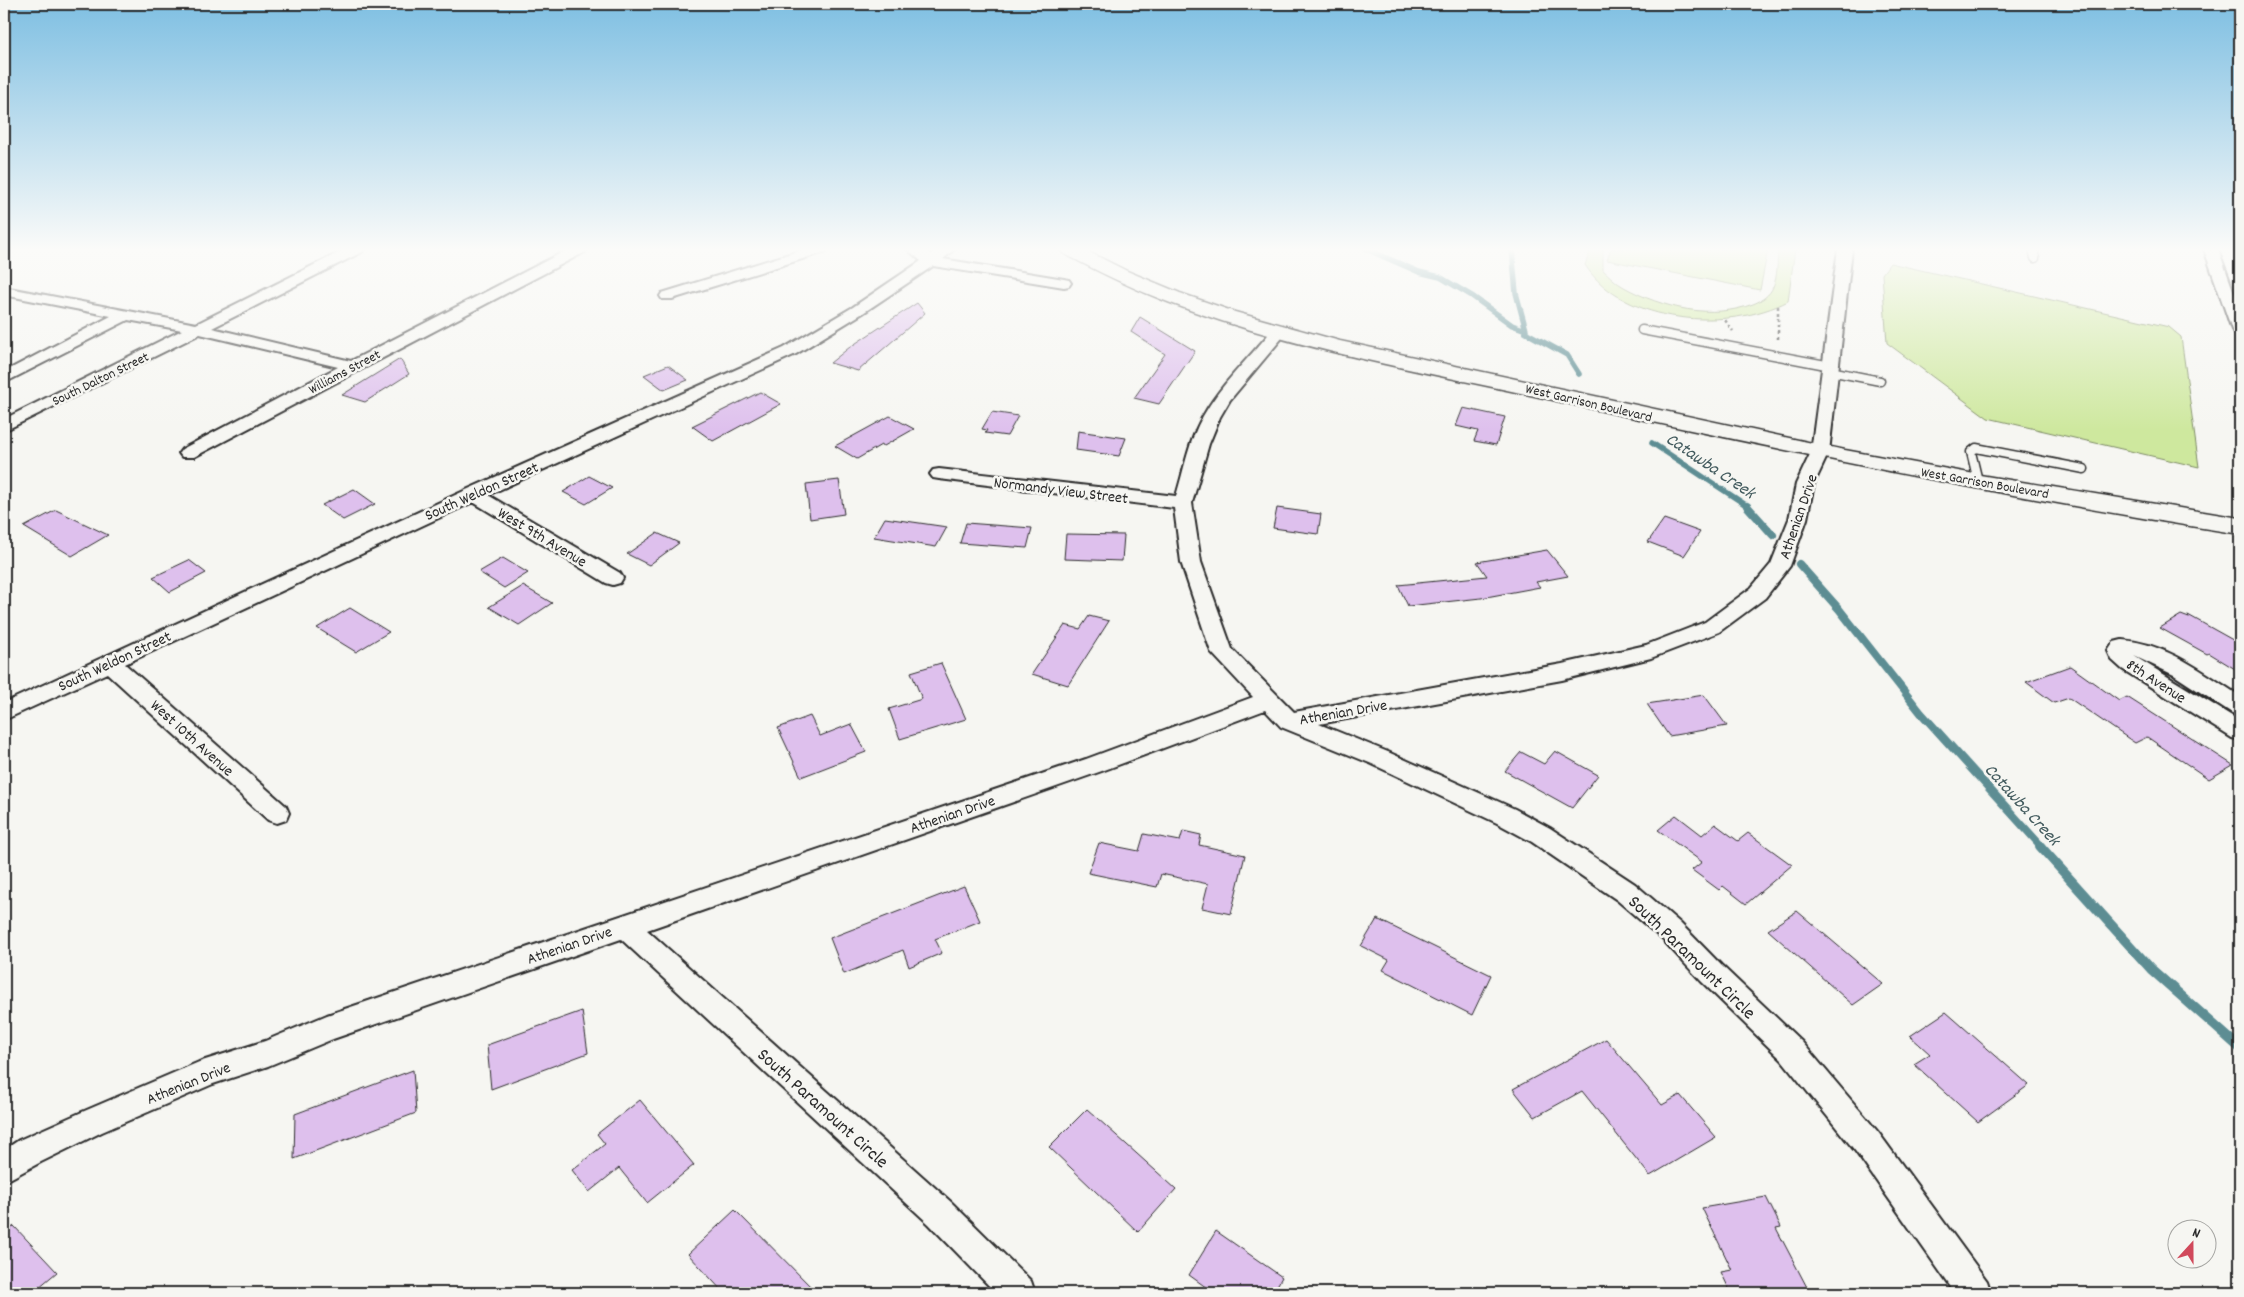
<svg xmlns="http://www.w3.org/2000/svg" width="2244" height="1297" viewBox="0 0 2244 1297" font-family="Dekko,sans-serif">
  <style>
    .green { fill: #cee89e; stroke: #7c8a64 }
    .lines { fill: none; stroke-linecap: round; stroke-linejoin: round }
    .stream-far2 { stroke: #5d8d93; stroke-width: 5.5 }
    .stream-far1 { stroke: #5d8d93; stroke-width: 8 }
    .stream { stroke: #5d8d93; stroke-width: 10 }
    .building { fill: #dec0ed; stroke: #2b2b2b }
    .lane-casing { stroke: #2b2b2b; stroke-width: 11 }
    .street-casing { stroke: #2b2b2b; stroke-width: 4 }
    .secondary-casing { stroke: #2b2b2b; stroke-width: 3 }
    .path { stroke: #2b2b2b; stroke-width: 2.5; stroke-dasharray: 3 3; stroke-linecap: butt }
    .lane { stroke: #f6f6f2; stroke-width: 8 }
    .street { fill: #f6f6f2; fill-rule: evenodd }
    .secondary { fill: #f6f6f2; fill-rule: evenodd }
    .labels { text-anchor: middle; stroke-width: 5; stroke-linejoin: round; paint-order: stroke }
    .far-street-label { font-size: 14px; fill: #2b2b2b; stroke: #f6f6f2 }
    .street-label { font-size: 16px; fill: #2b2b2b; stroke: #f6f6f2 }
    .water-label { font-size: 18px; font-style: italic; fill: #445c5f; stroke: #f6f6f2 }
    .near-street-label { font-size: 19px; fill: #2b2b2b; stroke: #f6f6f2 }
  </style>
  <rect width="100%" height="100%" fill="#f6f6f2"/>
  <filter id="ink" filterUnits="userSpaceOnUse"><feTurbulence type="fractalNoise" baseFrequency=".02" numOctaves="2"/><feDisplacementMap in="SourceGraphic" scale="10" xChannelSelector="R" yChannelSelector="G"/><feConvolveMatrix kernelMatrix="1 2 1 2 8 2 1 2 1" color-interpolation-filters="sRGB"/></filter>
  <g filter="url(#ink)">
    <!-- green -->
    <path class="green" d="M1591 249H1603V270C1609 275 1616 283 1624 287 1662 308 1712 320 1753 304 1761 301 1770 295 1773 287 1778 276 1777 261 1778 249H1795L1788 301C1729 332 1624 325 1585 265Z
      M1611 249H1768L1760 290 1607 260Z
      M1890 263 2169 327 2181 337 2199 467 1988 418 1887 343 1882 274Z"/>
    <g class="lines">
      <!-- stream-far2 -->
      <path class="stream-far2" d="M1366 249 1419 272 1440 277 1472 296 1512 325 1526 330 1525 332 1567 355 1579 374
        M1512 249 1516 293 1526 330
        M1652 443 1749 507"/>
      <!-- stream-far1 -->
      <path class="stream-far1" d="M1747 506 1773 535
        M1799 564 1839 609 1921 713 2042 847"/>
      <!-- stream -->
      <path class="stream" d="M2040 846 2151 969 2240 1048"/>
    </g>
    <!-- building -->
    <path class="building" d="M917 303 925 313 858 371 830 363 850 347Z
      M1140 317 1195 351 1159 404 1134 398 1165 354 1131 332Z
      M400 359 409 374 365 402 342 395Z
      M668 365 688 380 664 390 644 375Z
      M760 392 781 404 713 441 692 426Z
      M1463 408 1505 417 1496 445 1474 441 1478 431 1456 426Z
      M992 412 1018 416 1007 436 985 433 987 430 982 429Z
      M890 416 914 429 884 446 881 445 857 459 835 446Z
      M1078 431 1126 438 1119 456 1076 450Z
      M589 476 612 488 586 504 563 492Z
      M839 480 844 514 810 519 806 484Z
      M354 489 375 504 343 520 322 505Z
      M1277 508 1321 514 1318 534 1273 528Z
      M56 510 108 535 72 556 24 527Z
      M885 518 947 527 936 547 874 537Z
      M1664 519 1700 532 1684 556 1648 542Z
      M966 523 1032 528 1027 548 960 543Z
      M657 533 679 543 649 565 627 554Z
      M1066 534 1124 535 1122 561 1064 559Z
      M1547 550 1568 576 1536 582 1540 587 1481 598 1408 606 1398 585 1487 576 1477 562Z
      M503 558 528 573 504 588 479 572Z
      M189 560 206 573 170 592 153 577Z
      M523 586 552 603 519 625 489 607Z
      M350 608 389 632 356 652 317 628Z
      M2181 615 2189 618 2188 615 2240 644V672L2209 653 2207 654 2160 628Z
      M1089 616 1109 621 1068 685 1032 674 1065 625 1080 629Z
      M941 663 966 719 900 739 889 709 922 699 911 672Z
      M2070 666 2119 701 2127 697 2233 765 2209 779 2147 737 2135 743 2069 698 2054 703 2026 682Z
      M1704 695 1727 726 1669 736 1647 704Z
      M810 716 820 736 851 724 866 752 801 777 778 728Z
      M1555 751 1598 775 1572 808 1505 771 1521 752 1544 764Z
      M1676 815 1702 835 1715 824 1738 841 1748 833 1792 865 1746 904 1723 886 1719 890 1692 870 1702 862 1658 830Z
      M1183 831 1201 835 1199 845 1245 855 1231 914 1202 908 1208 884 1161 874 1157 887 1088 873 1099 843 1139 851 1144 834 1180 841Z
      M964 886 980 921 935 939 942 953 909 967 903 950 844 974 830 938Z
      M1797 911 1883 984 1853 1005 1768 930Z
      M1377 919 1491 975 1472 1015 1383 970 1389 960 1361 946Z
      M582 1011 588 1053 491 1089 487 1045Z
      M1946 1012 2029 1085 1978 1122 1914 1064 1930 1054 1910 1036Z
      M1606 1039 1662 1105 1680 1095 1716 1137 1650 1176 1582 1091 1535 1117 1513 1089Z
      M413 1070 416 1113 294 1159 295 1114Z
      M640 1100 694 1165 647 1203 619 1168 589 1192 572 1170 605 1144 597 1134Z
      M1087 1109 1176 1189 1138 1232 1049 1147Z
      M1766 1197 1781 1227 1776 1228 1810 1293H1731L1721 1272 1732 1270 1702 1208Z
      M735 1210 817 1293H724L688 1254Z
      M14 1226 57 1272 32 1293H4V1234Z
      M1216 1231 1282 1277 1273 1293H1214L1189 1275Z"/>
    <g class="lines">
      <!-- lane casing -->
      <g class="lane-casing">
        <path id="lane" d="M2033 249 2035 258
          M1642 330 1831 366
          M1830 371 1880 381
          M1978 481 1971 452 1976 448 2084 469"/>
      </g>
      <!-- street casing -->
      <g class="street-casing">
        <path id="street" d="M346 249H364L362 252 212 328 351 361 569 249H587L585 252 194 457H182L179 453 182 449 338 367 200 334 4 431V419L182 330 128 320 4 383V372L111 316 4 295V287L196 324Z
          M805 249H827L825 252 672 299H662L660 296 662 293Z
          M907 249H923L931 254 939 249H955L943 259 1064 279 1069 280 1071 283 1069 286 1064 287 933 266 863 313 796 354 488 495 620 573 623 578 620 583 613 585 606 583 473 502 125 664 286 806 289 813 286 820 277 823 268 820 107 673 4 720V703L466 490 784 348 853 307 921 261Z
          M1838 249H1852L1829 452 1814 484 1807 519 1790 566 1765 598 1719 632 1651 658 1562 680 1319 724 1388 752 1515 809 1550 828 1635 884 1680 923 1721 965 1802 1042 1878 1132 1987 1281 1991 1293H1955L1856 1152 1782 1060 1701 981 1662 939 1617 900 1532 842 1497 823 1372 764 1281 727 1265 710 1102 771 647 930 951 1202 1031 1281 1035 1293H996L929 1224 621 939 333 1039 268 1066 213 1084 102 1132 41 1162 4 1182V1150L19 1140 82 1112 199 1062 265 1041 327 1015 1086 759 1253 697 1211 652 1181 562 1174 508 939 479 933 478 930 474 933 470 939 469 1176 496C1184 470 1189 440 1203 416 1221 384 1250 357 1273 329H1285L1287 332 1230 400 1220 417 1209 444 1192 503 1201 562 1232 649 1294 712 1562 664 1646 645 1705 622 1751 588 1771 564 1789 519 1796 484 1811 452Z
          M2204 249H2218L2240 309V335L2234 333 2232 330Z
          M2122 640C2166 643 2204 673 2240 696V715L2232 713 2174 675 2134 656 2240 721V740L2232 738 2122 669 2112 660 2108 651 2114 642Z"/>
      </g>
      <!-- secondary casing -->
      <g class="secondary-casing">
        <path id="secondary" d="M1060 249H1083L1127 271 1180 293 1235 312 1340 341 1845 450 1980 475 2240 518V534C2011 498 1784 451 1557 401 1427 372 1293 350 1168 302 1131 288 1097 271 1063 253Z"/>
      </g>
      <!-- path -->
      <path class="path" d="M1778 306V340
        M1725 320 1733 331"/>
      <!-- lane -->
      <use href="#lane" class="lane"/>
      <!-- street -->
      <use href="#street" class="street"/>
      <!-- secondary -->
      <use href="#secondary" class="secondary"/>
    </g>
  </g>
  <!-- sky -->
  <linearGradient id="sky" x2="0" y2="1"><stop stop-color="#7ebfe2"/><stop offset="0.58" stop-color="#fbfbf9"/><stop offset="1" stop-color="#fbfbf9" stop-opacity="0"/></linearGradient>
  <rect width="2244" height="431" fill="url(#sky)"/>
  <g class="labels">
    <!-- far-street labels -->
    <g class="far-street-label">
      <text transform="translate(344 371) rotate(-28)" y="5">Williams Street</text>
      <text transform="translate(100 378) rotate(-26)" y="5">South Dalton Street</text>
      <text transform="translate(1589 402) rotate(13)" y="5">West Garrison Boulevard</text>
      <text transform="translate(1985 482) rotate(10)" y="5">West Garrison Boulevard</text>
    </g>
    <!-- street labels -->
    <g class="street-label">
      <text transform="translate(1061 489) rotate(7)" y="6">Normandy View Street</text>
      <text transform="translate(481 490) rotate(-24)" y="6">South Weldon Street</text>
      <text transform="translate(1797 516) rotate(-71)" y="6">Athenian Drive</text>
      <text transform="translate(543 536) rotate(31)" y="6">West 9th Avenue</text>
      <text transform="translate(114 660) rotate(-25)" y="6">South Weldon Street</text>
      <text transform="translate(2157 680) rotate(33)" y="6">8th Avenue</text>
      <text transform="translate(1343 711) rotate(-10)" y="6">Athenian Drive</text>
      <text transform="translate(193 737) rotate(42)" y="6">West 10th Avenue</text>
      <text transform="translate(952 813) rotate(-19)" y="6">Athenian Drive</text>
      <text transform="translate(569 944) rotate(-19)" y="6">Athenian Drive</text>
      <text transform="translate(188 1082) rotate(-22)" y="6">Athenian Drive</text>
    </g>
    <!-- water labels -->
    <g class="water-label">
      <text transform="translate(1711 465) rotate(34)" y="6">Catawba Creek</text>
      <text transform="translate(2023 804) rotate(48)" y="6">Catawba Creek</text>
    </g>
    <!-- near-street labels -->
    <g class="near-street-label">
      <text transform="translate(1693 956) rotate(44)" y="7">South Paramount Circle</text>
      <text transform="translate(824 1107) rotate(42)" y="7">South Paramount Circle</text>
    </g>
  </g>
  <!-- margin -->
  <rect width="2244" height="1297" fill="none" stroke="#f6f6f2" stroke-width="20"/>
  <rect x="10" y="10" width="2224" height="1277" fill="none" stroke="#2b2b2b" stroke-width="2" filter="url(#ink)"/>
  <!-- north arrow -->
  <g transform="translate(2192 1244) rotate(21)"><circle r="24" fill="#f6f6f2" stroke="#a5a5a2"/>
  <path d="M0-4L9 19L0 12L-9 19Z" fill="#d1495b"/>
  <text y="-8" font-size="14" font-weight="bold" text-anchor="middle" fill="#2b2b2b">N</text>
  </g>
</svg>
